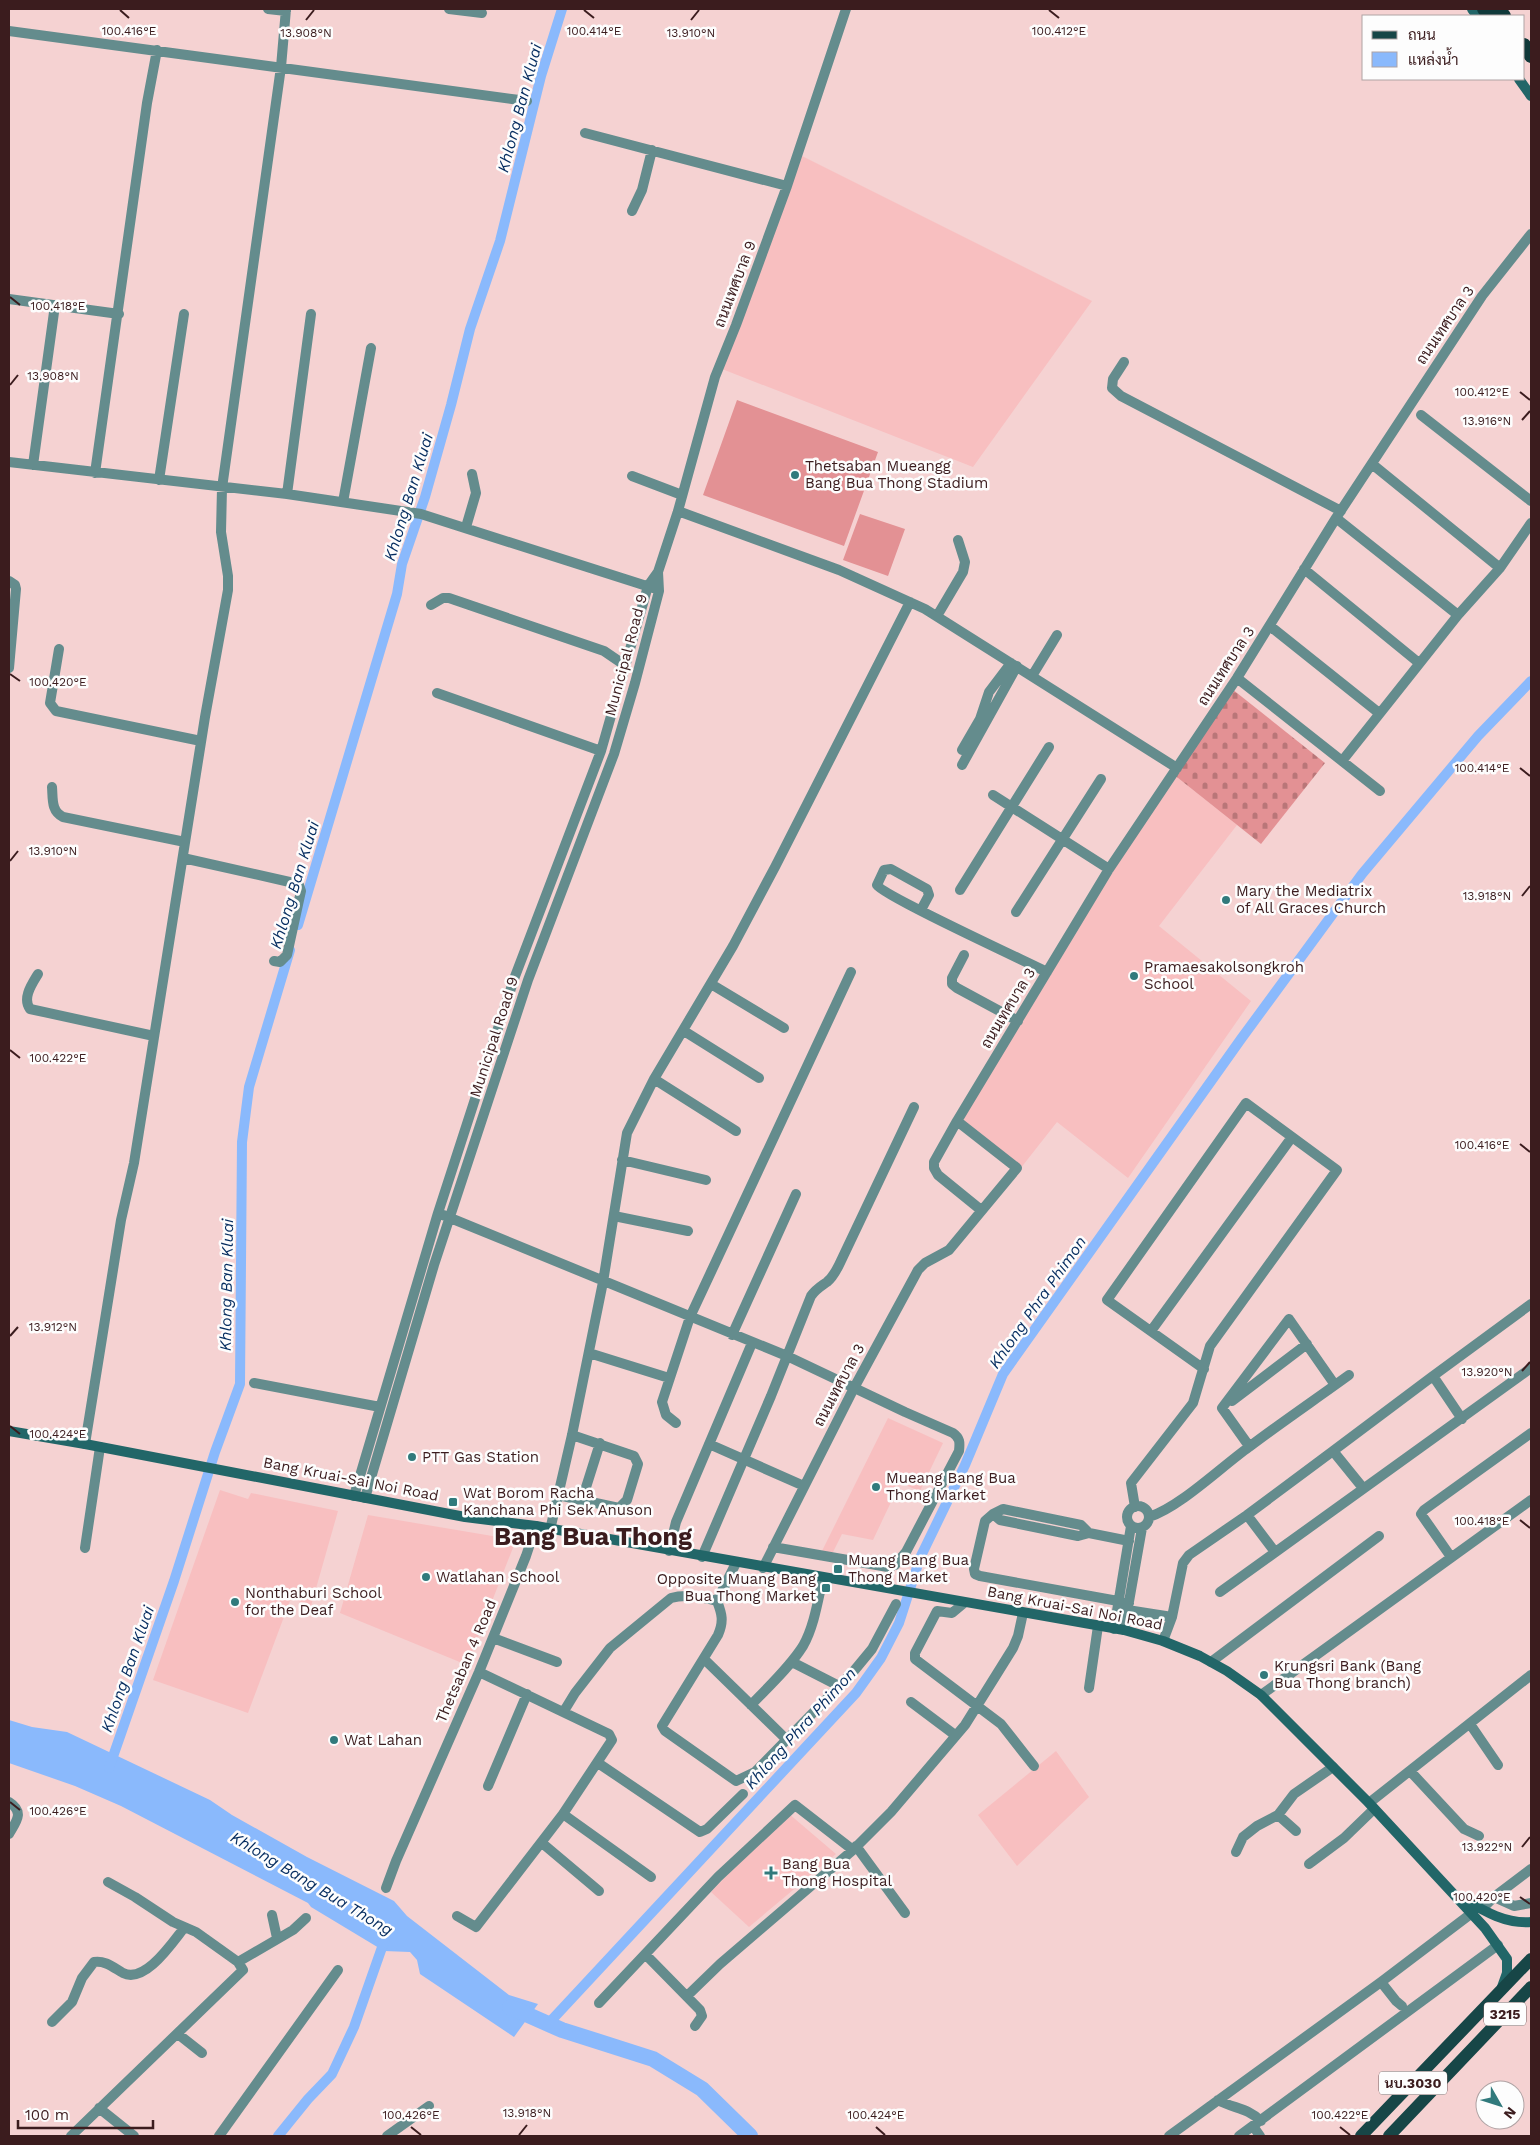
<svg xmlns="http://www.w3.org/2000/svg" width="1540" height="2145" viewBox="0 0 1540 2145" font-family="'Work Sans',Sarabun,sans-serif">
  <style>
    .built { fill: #f8bfc0 }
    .cemetery { fill: url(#cemetery-stones) }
    .garden { fill: #e39194 }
    .water { fill: #8ab9fc }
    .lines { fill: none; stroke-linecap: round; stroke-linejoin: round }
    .canal { stroke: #8ab9fc; stroke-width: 10 }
    .river { stroke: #8ab9fc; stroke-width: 16 }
    .minor { stroke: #648c8d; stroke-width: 10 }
    .secondary { stroke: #226668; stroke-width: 10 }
    .primary { stroke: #174647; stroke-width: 12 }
    .trunk { stroke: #10393a; stroke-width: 14 }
    .ticks { fill: none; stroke: #3b1c1e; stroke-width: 2 }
    .poi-dot { fill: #317a7c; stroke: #fdfdfd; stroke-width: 2 }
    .labels { text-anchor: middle; stroke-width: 5; stroke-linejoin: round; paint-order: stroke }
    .shield { fill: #fdfdfd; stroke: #756061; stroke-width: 1 }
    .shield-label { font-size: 14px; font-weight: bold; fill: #3b1c1e }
    .street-label { font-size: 15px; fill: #3b1c1e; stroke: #fdfdfd }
    .poi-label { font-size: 15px; fill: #3b1c1e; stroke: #fdfdfd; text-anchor: start }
    .water-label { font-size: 16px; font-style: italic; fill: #052c5f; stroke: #fdfdfd }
    .town-label { font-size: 25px; font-weight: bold; fill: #3b1c1e; stroke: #fdfdfd }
    .ticks-label { font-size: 12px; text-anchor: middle; fill: #3b1c1e; stroke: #fdfdfd; stroke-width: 5; stroke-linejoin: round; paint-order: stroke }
  </style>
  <defs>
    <pattern id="cemetery-stones" width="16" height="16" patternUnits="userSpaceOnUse" patternTransform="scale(1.25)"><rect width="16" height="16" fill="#e39194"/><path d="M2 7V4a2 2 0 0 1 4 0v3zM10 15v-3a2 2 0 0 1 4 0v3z" fill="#b97678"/></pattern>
  </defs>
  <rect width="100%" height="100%" fill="#f5d2d2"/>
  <!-- built -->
  <path class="built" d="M802 156 1092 301 973 467 722 369Z
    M1173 774 1237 825 1159 926 1251 1001 1128 1178 1057 1122 1020 1169 958 1119Z
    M888 1418 943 1443 920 1491 900 1483 873 1540 842 1534 832 1554 822 1551Z
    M220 1490 248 1499 251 1493 338 1511 311 1606 291 1598 248 1713 153 1680Z
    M368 1515 516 1540 467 1665 340 1613Z
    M1056 1751 1089 1797 1017 1866 978 1815Z
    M788 1813 836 1854 749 1927 711 1892Z"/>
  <!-- cemetery -->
  <path class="cemetery" d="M1232 689 1325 763 1261 844 1173 774Z"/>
  <!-- garden -->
  <path class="garden" d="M737 400 878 452 844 546 703 495Z
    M860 514 905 529 888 576 843 560Z"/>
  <!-- water -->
  <path class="water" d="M9 1720 32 1727 67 1732 210 1800 232 1815 307 1857 394 1901 407 1916 509 1995 538 2004 514 2037 420 1974 417 1960 410 1952 384 1951 311 1907 308 1903 121 1806 75 1786 9 1763Z"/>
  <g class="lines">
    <!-- canal -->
    <path class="canal" d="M298 925 397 594 402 564 425 497 451 405 470 329 500 241 541 76 562 9
      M109 1768 174 1581 215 1452 240 1384 242 1142 249 1087 290 950
      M548 2024 856 1693 881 1658 899 1623 920 1558 965 1465 1003 1374 1241 1039 1362 874 1478 736 1531 681
      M278 2136 308 2099 332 2074 354 2027 386 1936"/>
    <!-- river -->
    <path class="river" d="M510 2007 562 2030 653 2059 702 2089 750 2136"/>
    <!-- minor -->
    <path class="minor" d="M268 9 286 11
      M449 9 482 13
      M9 31 527 101
      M585 133 787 186
      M632 211 642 190 652 150
      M9 299 119 314
      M1124 362 1113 379 1112 388 1121 396 1341 511
      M1421 415 1531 501
      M9 462 287 494 421 514 653 588
      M1372 464 1500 568
      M33 465 55 305
      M95 473 147 103 157 50
      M632 476 682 495
      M159 480 184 314
      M287 494 311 314
      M343 502 371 348
      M678 511 839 570 925 609 1177 768
      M1336 518 1458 615
      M466 527 476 493 472 474
      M1304 569 1419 663
      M9 581 15 585 16 589 9 668
      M431 605 443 598H449L604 651 626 666
      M937 616 963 572 965 562 958 540
      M1270 626 1379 713
      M59 649 50 703 56 711 201 741
      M1032 676 1057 635
      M1237 678 1380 791
      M437 693 601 751
      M962 750 980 719 989 692 1011 663
      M1342 761 1458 615 1500 568 1531 523
      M962 765 1017 666
      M52 787C53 799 51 811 63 817L185 842
      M993 795 1109 869
      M183 858 294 883 299 885 301 891 287 955 280 962 274 961
      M960 890 1049 747
      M921 910 929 895 927 889 891 869 884 870 877 885C882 895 1025 961 1047 972
      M1016 912 1101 779
      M964 955 952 978V984L957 988 1018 1021
      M38 974C32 984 22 998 30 1009L154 1036
      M711 984 784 1028
      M684 1031 759 1078
      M654 1079 736 1131
      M622 1160 706 1180
      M981 1210 938 1175 934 1168V1162L957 1121 1109 869 1237 678 1336 518 1482 296 1531 234
      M443 1215 787 1356 905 1412 953 1433C960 1438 960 1442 959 1451L906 1552 895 1565 888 1567 773 1547
      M614 1216 688 1231
      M1151 1331 1292 1137
      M732 1335 796 1194
      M589 1353 669 1378
      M1433 1376 1531 1304
      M254 1383 380 1407
      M1232 1401 1307 1344
      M676 1423 666 1415 662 1402 690 1317 851 972
      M85 1444 121 1220 134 1163 205 717 228 590V576L221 532 222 488 281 67 286 9
      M709 1444 804 1486
      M1249 1446 1222 1408 1289 1319 1335 1385
      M1333 1451 1433 1376 1462 1419
      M558 1495 619 1508 627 1500 638 1464 634 1456 572 1435
      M354 1496 438 1213 514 979 601 751 648 586 658 572 678 511 715 377 736 325 787 186 846 9
      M365 1498 434 1265 528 980 614 754 635 683 659 591 658 572
      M582 1500 600 1443
      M1127 1517a11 11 0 1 1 22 0a11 11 0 1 1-22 0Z
      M1135 1507 1131 1483 1193 1403 1210 1346 1337 1170 1246 1103 1107 1300 1204 1369
      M993 1514 1000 1520 1078 1536 1089 1533 1129 1541
      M1247 1515 1333 1451 1363 1488
      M1149 1517C1180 1507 1221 1467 1249 1447 1282 1422 1316 1399 1349 1375
      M550 1530 572 1435 603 1282 627 1133 654 1079 733 946 775 867 910 602
      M1089 1533 1081 1525 1003 1509 993 1514 985 1521 974 1569 975 1574 980 1576 1129 1603
      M85 1548 100 1447
      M669 1551 676 1522 752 1343
      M702 1557 771 1396 811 1296C816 1289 820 1287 827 1282 832 1278 836 1271 839 1265L914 1107
      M1451 1557 1421 1514 1424 1510 1531 1433
      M736 1563 717 1601C722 1614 724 1621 718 1635L662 1726 665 1731 736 1781 755 1772 853 1672 872 1649 896 1604
      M763 1568 854 1388 918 1270 925 1263 949 1250 1017 1168 957 1121
      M1220 1592 1531 1368
      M964 1603 952 1613 937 1611 915 1653V1659L1001 1724 1034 1766
      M1121 1609 1172 1617
      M1114 1629 1131 1526
      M1124 1630 1142 1528
      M493 1638 557 1662
      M1163 1641 1172 1617 1183 1563 1189 1555 1247 1515 1275 1552
      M704 1659 787 1740
      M792 1662 839 1686
      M1211 1662 1379 1536
      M1089 1688 1098 1626
      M1261 1695 1531 1500
      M911 1702 955 1735
      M751 1705C769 1686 789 1668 803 1646 814 1627 818 1600 823 1578
      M564 1711 575 1693 610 1648 671 1598C685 1594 703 1597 717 1601
      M1470 1724 1498 1765
      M598 1763 700 1832 707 1829 743 1794
      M1410 1771 1464 1829 1479 1836
      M488 1786 527 1694
      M9 1802C25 1812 16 1822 9 1834
      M1369 1803 1531 1675
      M563 1814 651 1877
      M1278 1815 1296 1831
      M542 1843 599 1891
      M856 1846 905 1913
      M1236 1852 1243 1837 1257 1826 1278 1815 1294 1794 1333 1767
      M1309 1864 1344 1838 1374 1809
      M386 1888 396 1861 479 1672 526 1556 536 1526
      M1494 1897 1514 1906 1531 1903
      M1482 1909 1494 1897 1531 1869
      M272 1915 277 1938
      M457 1916 476 1927 563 1814 612 1740 609 1734 479 1672
      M646 1955 700 2010 702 2016 695 2026
      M238 1962 293 1930 306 1918
      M1381 1982 1396 2001 1402 2006
      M687 1996 720 1964 853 1850 891 1812 965 1725 1013 1648 1018 1636 1023 1613
      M599 2003 718 1877 795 1805 853 1850
      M52 2022 72 2002 82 1978 94 1962C105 1960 114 1968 123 1973 145 1984 172 1943 184 1928
      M178 2034 202 2053
      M1218 2100C1234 2109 1247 2107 1261 2121
      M99 2108 134 2136
      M1253 2126 1260 2136
      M71 2136 243 1970 238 1962 196 1932 173 1922 135 1897 108 1882
      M219 2136 338 1970
      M387 2136 429 2106
      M1169 2136 1381 1982 1472 1913
      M1239 2136 1498 1945"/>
    <!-- secondary -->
    <path class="secondary" d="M1472 9 1477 16
      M1519 79 1531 96
      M9 1431 85 1444 465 1517 536 1526 1124 1630 1163 1641 1200 1656 1227 1671 1261 1695 1369 1803 1485 1928 1507 1959V1973L1502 1987
      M1462 1898C1484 1911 1505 1924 1531 1922"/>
    <!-- primary -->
    <path class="primary" d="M1361 2136 1531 1959
      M1389 2136 1531 1987"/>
    <!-- trunk -->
    <path class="trunk" d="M1484 9 1490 16
      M1499 9 1504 16
      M1524 45 1531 56"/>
  </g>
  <!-- ticks -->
  <path class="ticks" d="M120 10 129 18M584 10 594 18M1049 10 1059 18M306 20 314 10M691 20 699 10M10 297 20 305M10 385 18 375M1520 392 1530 400M1522 420 1530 411M10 674 20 681M1520 768 1530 776M10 861 18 851M1522 896 1530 886M10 1050 20 1058M1520 1144 1530 1152M10 1336 18 1327M1522 1371 1530 1362M10 1426 20 1434M1520 1520 1530 1528M10 1802 20 1810M1522 1847 1530 1837M1520 1897 1530 1904M411 2127 421 2135M876 2127 885 2135M1340 2127 1350 2135M519 2135 527 2125"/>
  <!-- markers -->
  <g class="poi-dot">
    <circle cx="795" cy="475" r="5"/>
    <circle cx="1226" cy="900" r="5"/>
    <circle cx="1134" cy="976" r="5"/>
    <circle cx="412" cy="1457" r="5"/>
    <circle cx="876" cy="1487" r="5"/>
    <rect x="448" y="1497" width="10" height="10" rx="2.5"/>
    <rect x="833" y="1564" width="10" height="10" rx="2.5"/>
    <circle cx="426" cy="1577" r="5"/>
    <rect x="821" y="1583" width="10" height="10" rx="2.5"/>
    <circle cx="235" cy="1602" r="5"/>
    <circle cx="1264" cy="1675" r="5"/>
    <circle cx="334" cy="1740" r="5"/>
    <path d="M768.5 1865.5h5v5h5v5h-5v5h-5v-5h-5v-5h5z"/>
  </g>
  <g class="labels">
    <!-- shield labels -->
    <g class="shield">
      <rect x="1484" y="2002.5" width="42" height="23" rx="4"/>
      <rect x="1379" y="2071.5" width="68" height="23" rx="4"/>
    </g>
    <g class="shield-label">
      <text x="1505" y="2019">3215</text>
      <text x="1413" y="2088">นบ.3030</text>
    </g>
    <!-- street labels -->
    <g class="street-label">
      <text transform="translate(735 284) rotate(-69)" y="5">ถนนเทศบาล 9</text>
      <text transform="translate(1445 325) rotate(-56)" y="5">ถนนเทศบาล 3</text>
      <text transform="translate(626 655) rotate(-75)" y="5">Municipal Road 9</text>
      <text transform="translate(1226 666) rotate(-57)" y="5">ถนนเทศบาล 3</text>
      <text transform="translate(1008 1008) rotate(-59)" y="5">ถนนเทศบาล 3</text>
      <text transform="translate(494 1037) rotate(-72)" y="5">Municipal Road 9</text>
      <text transform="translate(839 1385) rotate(-62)" y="5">ถนนเทศบาล 3</text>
      <text transform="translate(351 1479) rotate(11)" y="5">Bang Kruai-Sai Noi Road</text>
      <text transform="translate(1075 1608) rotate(11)" y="5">Bang Kruai-Sai Noi Road</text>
      <text transform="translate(466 1661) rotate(-67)" y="5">Thetsaban 4 Road</text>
    </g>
    <!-- poi labels -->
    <g class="poi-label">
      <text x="805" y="471">Thetsaban Mueangg<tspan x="805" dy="17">Bang Bua Thong Stadium</tspan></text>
      <text x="1236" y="896">Mary the Mediatrix<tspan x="1236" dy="17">of All Graces Church</tspan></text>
      <text x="1144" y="972">Pramaesakolsongkroh<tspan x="1144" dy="17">School</tspan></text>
      <text x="422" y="1462">PTT Gas Station</text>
      <text x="886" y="1483">Mueang Bang Bua<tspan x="886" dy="17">Thong Market</tspan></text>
      <text x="463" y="1498">Wat Borom Racha<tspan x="463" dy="17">Kanchana Phi Sek Anuson</tspan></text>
      <text x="848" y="1565">Muang Bang Bua<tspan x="848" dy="17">Thong Market</tspan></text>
      <text x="436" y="1582">Watlahan School</text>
      <text x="816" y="1584" text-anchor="end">Opposite Muang Bang<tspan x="816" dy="17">Bua Thong Market</tspan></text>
      <text x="245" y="1598">Nonthaburi School<tspan x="245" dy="17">for the Deaf</tspan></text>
      <text x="1274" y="1671">Krungsri Bank (Bang<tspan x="1274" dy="17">Bua Thong branch)</tspan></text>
      <text x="344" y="1745">Wat Lahan</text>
      <text x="782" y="1869">Bang Bua<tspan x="782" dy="17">Thong Hospital</tspan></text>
    </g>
    <!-- water labels -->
    <g class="water-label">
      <text transform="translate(519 108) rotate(-75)" y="6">Khlong Ban Kluai</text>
      <text transform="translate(408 497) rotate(-73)" y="6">Khlong Ban Kluai</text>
      <text transform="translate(294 885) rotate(-73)" y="6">Khlong Ban Kluai</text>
      <text transform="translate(226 1285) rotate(-89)" y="6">Khlong Ban Kluai</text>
      <text transform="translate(1037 1302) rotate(-55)" y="6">Khlong Phra Phimon</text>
      <text transform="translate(127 1669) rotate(-71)" y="6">Khlong Ban Kluai</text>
      <text transform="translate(800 1728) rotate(-48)" y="6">Khlong Phra Phimon</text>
      <text transform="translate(312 1883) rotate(31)" y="6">Khlong Bang Bua Thong</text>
    </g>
    <!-- town labels -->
    <g class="town-label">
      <text x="593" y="1545">Bang Bua Thong</text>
    </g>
  </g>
  <g class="ticks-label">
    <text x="594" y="35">100.414°E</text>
    <text x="129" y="35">100.416°E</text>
    <text x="1059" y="35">100.412°E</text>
    <text x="691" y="37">13.910°N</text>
    <text x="306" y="37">13.908°N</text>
    <text x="58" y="310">100.418°E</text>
    <text x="53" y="380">13.908°N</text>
    <text x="1482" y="396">100.412°E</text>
    <text x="1487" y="425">13.916°N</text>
    <text x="58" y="686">100.420°E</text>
    <text x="1482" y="772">100.414°E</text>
    <text x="53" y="855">13.910°N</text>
    <text x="1487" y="900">13.918°N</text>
    <text x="58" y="1062">100.422°E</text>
    <text x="1482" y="1149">100.416°E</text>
    <text x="53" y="1331">13.912°N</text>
    <text x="1487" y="1376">13.920°N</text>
    <text x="58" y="1438">100.424°E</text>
    <text x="1482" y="1525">100.418°E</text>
    <text x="58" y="1815">100.426°E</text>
    <text x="1487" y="1851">13.922°N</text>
    <text x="1482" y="1901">100.420°E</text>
    <text x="527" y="2117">13.918°N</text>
    <text x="411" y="2119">100.426°E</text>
    <text x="876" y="2119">100.424°E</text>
    <text x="1340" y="2119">100.422°E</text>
  </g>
  <!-- border -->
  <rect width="1540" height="2145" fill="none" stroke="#3b1c1e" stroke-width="20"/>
  <!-- legend -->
  <rect x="1362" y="15" width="162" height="65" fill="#fdfdfd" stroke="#afa3a4"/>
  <rect x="1372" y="31" width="25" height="8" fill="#174647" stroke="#afa3a4"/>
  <text x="1408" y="40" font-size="15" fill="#3b1c1e">ถนน</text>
  <rect x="1372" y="52" width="25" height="15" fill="#8ab9fc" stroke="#afa3a4"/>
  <text x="1408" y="65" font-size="15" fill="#3b1c1e">แหล่งน้ำ</text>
  <!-- north arrow -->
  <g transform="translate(1500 2105) rotate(129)"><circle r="24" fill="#fdfdfd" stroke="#afa3a4"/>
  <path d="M0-4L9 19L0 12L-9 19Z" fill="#317a7c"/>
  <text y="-8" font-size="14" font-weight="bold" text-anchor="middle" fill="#3b1c1e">N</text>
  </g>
  <!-- scale -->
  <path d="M18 2120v8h135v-8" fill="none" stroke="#3b1c1e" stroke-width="2.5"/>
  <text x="25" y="2120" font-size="15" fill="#3b1c1e" stroke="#fdfdfd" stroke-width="4" paint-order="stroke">100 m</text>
</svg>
